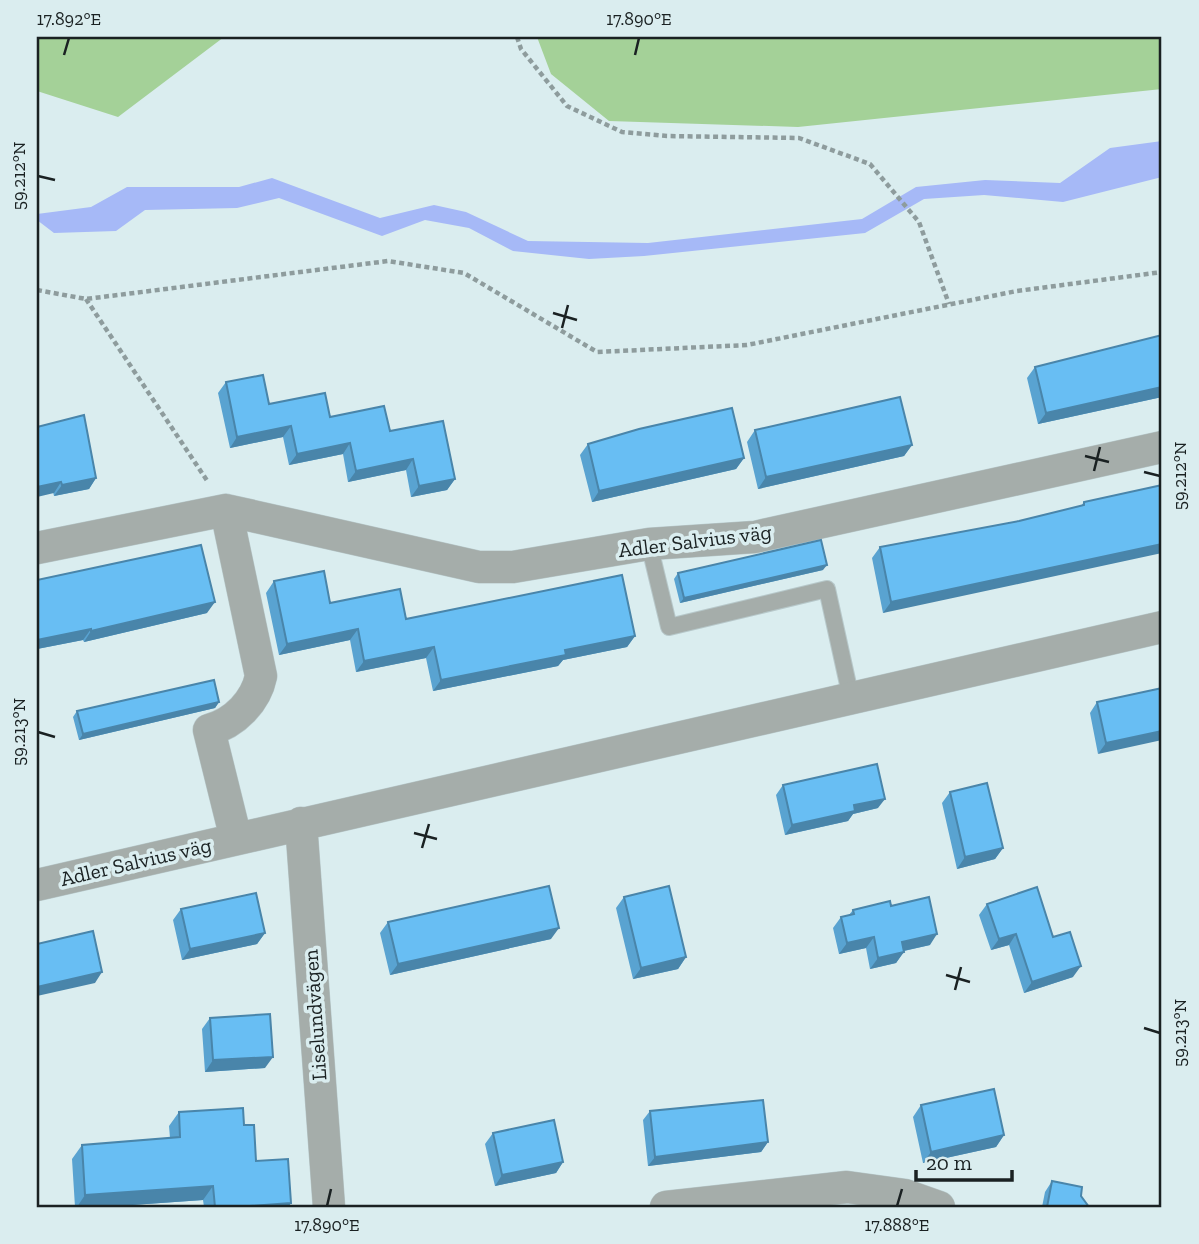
<svg xmlns="http://www.w3.org/2000/svg" width="1199" height="1244" viewBox="0 0 1199 1244" font-family="'Zilla Slab',serif">
  <style>
    .green { fill: #a4d198 }
    .water { fill: #a6b9f7 }
    .lines { fill: none; stroke-linecap: round; stroke-linejoin: round }
    .lane-casing { stroke: #b7c8ca; stroke-width: 18 }
    .street-casing { stroke: #b7c8ca; stroke-width: 33 }
    .path { stroke: #8e9c9d; stroke-width: 4.5; stroke-dasharray: 5 3.5; stroke-linecap: butt }
    .lane { stroke: #a5adaa; stroke-width: 16 }
    .street { stroke: #a5adaa; stroke-width: 32 }
    .wall { fill: #59a3d1 }
    .shaded-wall { fill: #4985aa }
    .building { fill: #68bef3; stroke: #4985aa; stroke-width: 2 }
    .ticks { fill: none; stroke: #1a2122; stroke-width: 2.5 }
    .labels { text-anchor: middle; stroke-width: 7; stroke-linejoin: round; paint-order: stroke }
    .street-label { font-size: 21px; fill: #1a2122; stroke: #daedef }
    .neatline { fill: none; stroke: #1a2122; stroke-width: 2.5 }
    .ticks-label { font-size: 18px; text-anchor: middle; fill: #1a2122 }
  </style>
  <rect width="100%" height="100%" fill="#daedef"/>
  <!-- green -->
  <path class="green" d="M37 37H224L118 117 37 91Z
    M537 37H1162V89L798 127 609 121 551 74Z"/>
  <!-- water -->
  <path class="water" d="M1162 141V177L1063 202 984 195 924 199 865 233 644 256 589 259 513 251 469 228 425 220 382 236 279 198 237 208 145 210 116 231 54 233 37 220V214L91 207 127 187H239L272 178 380 218 434 205 466 212 528 241 648 243 862 219 916 187 985 180 1060 183 1110 148Z"/>
  <g class="lines">
    <!-- lane casing -->
    <g class="lane-casing">
      <path id="lane" d="M649 544 669 627 827 589 851 698"/>
    </g>
    <!-- street casing -->
    <g class="street-casing">
      <path id="street" d="M37 548 226 510
        M301 823 329 1207
        M236 839 209 730C235 723 256 701 261 676L226 510 479 567H513L649 544 755 537 1162 447
        M37 885 1162 627
        M666 1207 847 1187 905 1195 939 1207"/>
    </g>
    <!-- path -->
    <path class="path" d="M517 37 521 49 567 106 622 132 667 136 799 138 870 164 919 222 949 304
      M37 290 86 299 388 261 464 273 597 352 747 345 1017 291 1162 272
      M86 299 208 482"/>
    <!-- lane -->
    <use href="#lane" class="lane"/>
    <!-- street -->
    <use href="#street" class="street"/>
  </g>
  <!-- wall -->
  <path class="wall" d="M1162 335V397L1038 424 1027 378 1035 367Z
    M226 382 269 404 390 431 455 479 447 490 411 497 406 470 348 482 343 454 289 465 283 437 230 448 218 393Z
    M37 427 96 478 89 489 54 496Z
    M755 430 912 445 904 456 758 489 747 442Z
    M588 444 744 458 736 469 592 502 580 455Z
    M1162 485 883 613 872 558 880 547 1019 521 1081 506 1084 502Z
    M823 570 680 603 674 579 678 573Z
    M37 580 207 613 84 642 83 640 37 649Z
    M274 581 330 603 406 619 635 636 627 647 563 660 558 666 433 691 426 658 356 672 350 640 279 655 266 593Z
    M1162 688 1098 754 1090 713 1097 702Z
    M219 702 215 708 79 740 73 717 77 711Z
    M783 785 878 808 853 814 848 821 785 835 776 795Z
    M950 792 1003 848 995 859 957 869 942 803Z
    M624 897 686 957 678 969 633 979 616 908Z
    M987 904 1053 937 1073 977 1024 993 1009 945 991 950 979 915Z
    M891 906 930 945 904 951 896 963 870 969 866 948 839 954 833 928 841 917 849 915 853 910Z
    M181 909 265 933 257 944 182 960 173 920Z
    M388 922 551 939 390 975 380 933Z
    M210 1018 265 1068 205 1072 202 1029Z
    M921 1105 1004 1135 996 1147 923 1163 913 1117Z
    M650 1111 768 1142 761 1152 648 1166 643 1120Z
    M179 1112 244 1125 256 1161 291 1203 288 1207H204L203 1200 104 1207H75L72 1159 82 1145 170 1138 169 1126Z
    M493 1133 563 1162 556 1173 495 1186 485 1144Z
    M1052 1181 1081 1196 1089 1207H1042L1045 1192Z"/>
  <!-- shaded-wall -->
  <path class="shaded-wall" d="M1162 387V397L1038 424 1046 413Z
    M291 426 283 437 230 448 237 437Z
    M350 443 343 454 289 465 297 454Z
    M912 445 904 456 758 489 766 477Z
    M744 458 736 469 592 502 599 491Z
    M413 459 406 470 348 482 356 471Z
    M96 478 89 489 54 496 62 485Z
    M455 479 447 490 411 497 419 486Z
    M61 482 54 493 37 497V487Z
    M1162 544V553L883 613 891 602Z
    M827 565 823 570 680 603 684 598Z
    M215 602 207 613 84 642 91 631Z
    M91 629 83 640 37 649V640Z
    M358 629 350 640 279 655 287 644Z
    M635 636 627 647 563 660 558 666 433 691 441 680 565 650Z
    M434 647 426 658 356 672 364 661Z
    M219 702 215 708 79 740 83 734Z
    M1162 731V740L1098 754 1106 743Z
    M885 799 878 808 853 814 848 821 785 835 792 825 854 805Z
    M1003 848 995 859 957 869 965 857Z
    M559 928 551 939 390 975 398 964Z
    M265 933 257 944 182 960 190 949Z
    M937 934 930 945 894 953 902 942Z
    M1016 934 1009 945 991 950 999 939Z
    M874 937 866 948 839 954 847 943Z
    M904 952 896 963 870 969 878 958Z
    M686 957 678 969 633 979 641 968Z
    M1081 966 1073 977 1024 993 1032 982Z
    M102 972 95 983 37 996V987Z
    M273 1057 265 1068 205 1072 213 1060Z
    M1004 1135 996 1147 923 1163 931 1152Z
    M768 1142 761 1152 648 1166 655 1157Z
    M563 1162 556 1173 495 1186 502 1175Z
    M213 1186 203 1200 104 1207H77L85 1195Z
    M291 1203 288 1207H236Z"/>
  <!-- building -->
  <path class="building" d="M1162 335V387L1046 413 1035 367Z
    M263 375 269 404 325 393 330 417 384 406 390 431 443 421 455 479 419 486 413 459 356 471 350 443 297 454 291 426 237 437 226 382Z
    M900 397 912 445 766 477 755 430Z
    M732 408 744 458 599 491 588 444 639 429Z
    M84 415 96 478 62 485 61 482 37 487V427Z
    M1162 485V544L891 602 880 547 1019 521 1084 505V502Z
    M821 540 827 565 684 598 678 573Z
    M201 545 215 602 91 631V629L37 640V580Z
    M324 571 330 603 400 589 406 619 622 575 635 636 565 650 566 655 441 680 434 647 364 661 358 629 287 644 274 581Z
    M214 680 219 702 83 734 77 711Z
    M1162 688V731L1106 743 1097 702Z
    M877 764 885 799 854 805 855 811 792 825 783 785Z
    M987 783 1003 848 965 857 950 792Z
    M549 886 559 928 398 964 388 922Z
    M669 886 686 957 641 968 624 897Z
    M1037 887 1053 937 1070 932 1081 966 1032 982 1016 934 999 939 987 904Z
    M256 893 265 933 190 949 181 909Z
    M929 897 937 934 902 942 904 952 878 958 874 937 847 943 841 917 854 914 853 910 890 901 891 906Z
    M93 931 102 972 37 987V944Z
    M270 1014 273 1057 213 1060 210 1018Z
    M994 1089 1004 1135 931 1152 921 1105Z
    M763 1100 768 1142 655 1157 650 1111Z
    M243 1108 244 1125H254L256 1161 288 1159 291 1203 236 1207H215L213 1186 85 1195 82 1145 180 1137 179 1112Z
    M554 1120 563 1162 502 1175 493 1133Z
    M1052 1181 1082 1187 1081 1196 1089 1207H1047Z"/>
  <!-- ticks -->
  <path class="ticks" d="M64 55 69 38M635 55 639 38M38 176 55 180M553 313 577 320M562 328 568 305M1085 456 1109 462M1094 471 1100 447M1144 472 1160 476M38 732 55 737M414 833 437 839M422 848 429 824M946 975 970 982M955 990 961 967M1144 1028 1160 1033M327 1206 331 1189M897 1206 902 1189"/>
  <g class="labels">
    <!-- street labels -->
    <g class="street-label">
      <text transform="translate(695 541) rotate(-7)" y="7">Adler Salvius väg</text>
      <text transform="translate(136 862) rotate(-13)" y="7">Adler Salvius väg</text>
      <text transform="translate(315 1015) rotate(-94)" y="7">Liselundvägen</text>
    </g>
  </g>
  <!-- border -->
  <rect width="1199" height="1244" fill="none" stroke="#daedef" stroke-width="77"/>
  <!-- scale -->
  <path d="M916 1170v10h96v-10" fill="none" stroke="#1a2122" stroke-width="3.5"/>
  <text x="926" y="1170" font-size="21" fill="#1a2122" stroke="#daedef" stroke-width="5" paint-order="stroke">20 m</text>
  <rect x="38" y="38" width="1122" height="1168" class="neatline"/>
  <g class="ticks-label">
    <text x="69" y="25">17.892°E</text>
    <text x="639" y="25">17.890°E</text>
    <text transform="translate(19 176) rotate(-90)" y="6">59.212°N</text>
    <text transform="translate(1180 476) rotate(-90)" y="6">59.212°N</text>
    <text transform="translate(19 732) rotate(-90)" y="6">59.213°N</text>
    <text transform="translate(1180 1033) rotate(-90)" y="6">59.213°N</text>
    <text x="327" y="1231">17.890°E</text>
    <text x="897" y="1231">17.888°E</text>
  </g>
</svg>
